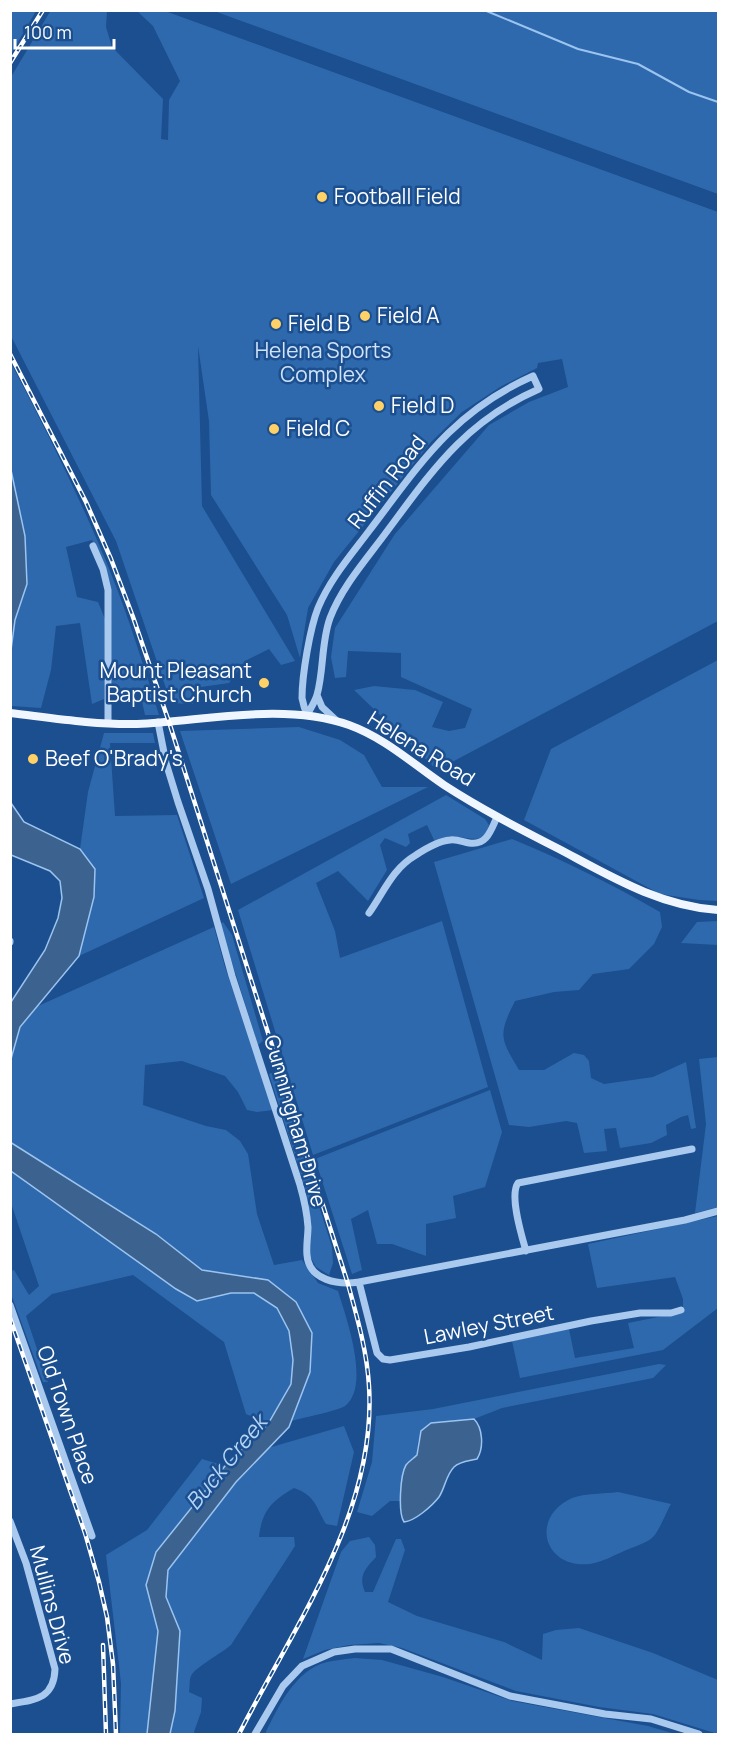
<svg xmlns="http://www.w3.org/2000/svg" width="729" height="1745" viewBox="0 0 729 1745" font-family="Manrope,sans-serif">
  <style>
    .green { fill: #2e69ad }
    .water { fill: #3c6290; stroke: #9cc4f0; stroke-width: 1.5 }
    .lines { fill: none; stroke-linecap: round; stroke-linejoin: round }
    .stream { stroke: #9cc4f0; stroke-width: 2 }
    .minor { stroke: #a9c9ee; stroke-width: 7 }
    .major { stroke: #f0f6ff; stroke-width: 8 }
    .rail-casing { stroke: #fff; stroke-width: 4.5 }
    .rail { stroke: #1b4f8f; stroke-width: 2; stroke-dasharray: 7; stroke-linecap: butt }
    .poi-dot { fill: #ffd166; stroke: #1b4f8f; stroke-width: 2 }
    .labels { text-anchor: middle; stroke-width: 5; stroke-linejoin: round; paint-order: stroke }
    .poi-label { font-size: 21px; fill: #fff; stroke: #1b4f8f; text-anchor: start }
    .park-label { font-size: 21px; fill: #cfe3fa; stroke: #1b4f8f }
    .street-label { font-size: 21px; fill: #fff; stroke: #1b4f8f }
    .water-label { font-size: 22px; font-style: italic; fill: #b5d3f5; stroke: #1b4f8f }
  </style>
  <rect width="100%" height="100%" fill="#1b4f8f"/>
  <!-- green -->
  <path class="green" d="M11 10 36 11 11 54 10 11Z
    M51 10 107 11 106 27 112 47 163 99 161 139 168 140 169 100 180 81 153 26 137 11H165L718 212V621L437 770 354 690 374 686 415 690 443 702 432 727 449 731 465 728 472 709 401 677V653L348 651 346 677 335 678 331 657 335 628 395 534 489 425 529 402 568 387 562 359 538 363 537 368 500 387 462 412 431 442 334 562 308 608 300 658 287 615 211 495 209 421 198 346 202 506 295 661 281 665 269 649 245 661 229 683 194 688 193 704 171 703 116 541 11 336V77Z
    M214 11H718V194Z
    M10 361C46 430 81 499 110 571 129 618 144 667 159 715H145L139 688 112 689 107 575 92 540 66 547 77 597 98 602 105 619 104 699 92 704 80 623 56 626 51 670 41 708 11 706V650L15 620 27 584 25 536 11 470Z
    M718 660V901L699 900 660 894 524 820 551 749Z
    M299 727 340 740 364 755 382 787H428L231 884 180 731Z
    M104 733H153L155 743H110L115 816 177 815 204 898 79 956 94 897 95 869 80 849 88 792Z
    M446 795 485 819 489 825 485 837C472 842 462 835 449 837 445 838 439 841 435 842L427 825 408 834 410 843 406 847 385 838 380 845 387 870 368 901 338 871 316 883 335 931 340 958 442 921 488 1087 313 1155 238 910Z
    M512 839C563 860 612 884 660 912L662 927 654 944 629 969 593 974 579 990 554 992 515 1001C498 1035 500 1038 519 1070H544L574 1053 584 1055 589 1061 591 1078 604 1084 653 1077 686 1062 696 1128 691 1129 688 1115 681 1117 666 1125 667 1135 651 1143 620 1148 616 1128 604 1129 607 1151 584 1153 577 1123 566 1121 529 1127 509 1125 434 862Z
    M718 921V945L681 943 697 922Z
    M223 922 232 935 263 1041 258 1045 220 924Z
    M214 927 225 967 273 1110 257 1112 247 1110 238 1092 225 1076 182 1061 145 1065 143 1105 206 1126 226 1130 240 1141 248 1154 257 1214 274 1265 302 1260 318 1283 338 1291C346 1317 371 1386 345 1406 337 1411 302 1418 291 1421L310 1372 296 1302 268 1280 202 1270 156 1234 11 1142V1059L19 1028 38 1006Z
    M718 1057V1207L695 1213 706 1124 699 1059Z
    M276 1071 332 1247 333 1263 329 1275 316 1267 310 1256 307 1194 269 1074Z
    M490 1090 502 1132 485 1187 453 1196 456 1218 426 1224V1256L392 1244H377L368 1210 351 1219 362 1270 352 1274 315 1159Z
    M11 1171 176 1289 197 1301 231 1293H254L278 1308 289 1331 293 1360 291 1384 268 1424 246 1414 224 1342 133 1275 52 1294 26 1316 48 1382H43L11 1294V1271L14 1270 29 1295 39 1286 11 1203Z
    M718 1216V1308L663 1350 520 1378 512 1341 569 1329 575 1358 634 1348 628 1323 683 1312V1299L675 1277 597 1288 588 1244Z
    M659 1364 666 1365 653 1378 502 1408 474 1419 431 1423 418 1441 417 1455 407 1463 403 1472 401 1501H390L372 1516 357 1512 372 1462 376 1416 433 1409Z
    M344 1426 354 1452 337 1526 326 1524C315 1506 316 1496 294 1488 272 1501 262 1510 259 1537H294L295 1546 231 1645C222 1653 194 1668 191 1676 189 1680 190 1687 189 1692L202 1698 201 1712 194 1732 195 1734H170L175 1711 180 1631 166 1597 168 1570 236 1482 268 1448Z
    M202 1459 225 1466 156 1552 146 1584 158 1631 147 1734H120L121 1683 106 1555 147 1530Z
    M618 1492 671 1504C666 1512 660 1530 653 1537 647 1543 633 1547 624 1551 613 1556 602 1562 590 1564 544 1569 529 1518 572 1498 585 1493 604 1494 618 1492Z
    M369 1537 375 1545 376 1557C365 1569 358 1576 365 1592H373L396 1539H401L405 1550 388 1602 417 1616 504 1642 542 1660 543 1634 556 1630 579 1628 653 1653 718 1680V1734L653 1714 599 1707 516 1691 402 1648 379 1643 349 1645 325 1650 303 1659 341 1552 350 1541Z
    M355 1658 382 1660 443 1677 512 1701 648 1726 675 1734H265C278 1707 295 1670 327 1662 336 1660 346 1659 355 1658Z"/>
  <!-- water -->
  <path class="water" d="M11 470 25 536 27 584 15 620 11 650Z
    M11 803 24 822 80 849 95 869 94 897 79 956 20 1027 11 1059V1002L45 950 58 918 62 898 60 881 50 871 11 855Z
    M10 1142 156 1234 202 1270 268 1280 296 1302 312 1333 310 1372 289 1427 236 1482 168 1570 166 1597 180 1631 175 1711 170 1734H147L158 1631 146 1585 156 1552 225 1466 268 1424 291 1384 293 1360 289 1331 277 1308 254 1293H231L197 1301 176 1289 11 1171Z
    M474 1419C483 1428 484 1448 477 1459 469 1461 460 1461 454 1467 446 1475 445 1488 439 1497 432 1506 415 1521 404 1522 398 1513 400 1475 406 1465 409 1461 413 1459 417 1455L421 1431 431 1423Z"/>
  <g class="lines">
    <!-- stream -->
    <path class="stream" d="M484 10 578 49 638 64 689 92 718 102"/>
    <!-- minor -->
    <path class="minor" d="M533 376 539 389C463 422 430 474 382 538 363 563 341 589 330 618 321 643 324 670 317 695 315 702 310 709 307 715 305 710 303 703 302 698 302 675 310 628 318 608 330 579 351 555 369 531 420 464 452 412 533 376Z
      M93 546 103 569 108 590V723
      M317 695 322 707 337 721
      M158 722 166 763 178 802 208 889 232 976 300 1185C304 1199 307 1213 308 1227 308 1236 306 1246 307 1255 309 1281 339 1285 359 1282L685 1220 718 1211
      M369 913C384 892 392 869 416 855 425 849 439 841 450 840 457 839 463 842 469 843 487 846 491 830 497 817
      M10 941V942
      M526 1251C522 1237 509 1195 518 1183L692 1149
      M359 1282 377 1353 383 1359 390 1360 469 1347 591 1321 640 1313H671L681 1310
      M10 1305 92 1536
      M10 1521 26 1563 55 1669C54 1699 35 1700 10 1704
      M255 1734 283 1686 302 1666 334 1652 355 1649H391L510 1696 605 1714 651 1719 699 1734"/>
    <!-- major -->
    <path class="major" d="M10 713C52 718 95 725 137 724 205 721 283 702 349 725 385 738 413 764 444 785 481 809 520 829 559 849 610 876 659 906 718 910"/>
    <!-- rail casing -->
    <g class="rail-casing">
      <path id="rail" d="M10 63 43 10
        M10 354 86 502 111 559 133 617 169 722 348 1284C357 1317 367 1351 369 1386 377 1513 294 1626 239 1734
        M10 1318 85 1533 99 1582 107 1617 113 1664 116 1734
        M103 1645 106 1734"/>
    </g>
    <!-- rail -->
    <use href="#rail" class="rail"/>
  </g>
  <!-- markers -->
  <g class="poi-dot">
    <circle cx="322" cy="197" r="6"/>
    <circle cx="365" cy="316" r="6"/>
    <circle cx="276" cy="324" r="6"/>
    <circle cx="379" cy="406" r="6"/>
    <circle cx="274" cy="429" r="6"/>
    <circle cx="264" cy="683" r="6"/>
    <circle cx="33" cy="759" r="6"/>
  </g>
  <g class="labels">
    <!-- poi labels -->
    <g class="poi-label">
      <text x="334" y="204">Football Field</text>
      <text x="377" y="323">Field A</text>
      <text x="288" y="331">Field B</text>
      <text x="391" y="413">Field D</text>
      <text x="286" y="436">Field C</text>
      <text x="252" y="678" text-anchor="end">Mount Pleasant<tspan x="252" dy="24">Baptist Church</tspan></text>
      <text x="45" y="766">Beef O'Brady's</text>
    </g>
    <!-- park labels -->
    <g class="park-label">
      <text x="323" y="358">Helena Sports<tspan x="323" dy="24">Complex</tspan></text>
    </g>
    <!-- street labels -->
    <g class="street-label">
      <text transform="translate(387 482) rotate(-52)" y="7">Ruffin Road</text>
      <text transform="translate(421 749) rotate(32)" y="7">Helena Road</text>
      <text transform="translate(295 1121) rotate(74)" y="7">Cunningham Drive</text>
      <text transform="translate(489 1325) rotate(-11)" y="7">Lawley Street</text>
      <text transform="translate(67 1415) rotate(71)" y="7">Old Town Place</text>
      <text transform="translate(52 1605) rotate(75)" y="7">Mullins Drive</text>
    </g>
    <!-- water labels -->
    <g class="water-label">
      <text transform="translate(226 1462) rotate(-51)" y="8">Buck Creek</text>
    </g>
  </g>
  <!-- border -->
  <rect width="729" height="1745" fill="none" stroke="#ffffff" stroke-width="24"/>
  <!-- scale -->
  <path d="M15 39v9h99v-9" fill="none" stroke="#ffffff" stroke-width="3"/>
  <text x="24" y="39" font-size="18" fill="#ffffff" stroke="#1b4f8f" stroke-width="4.5" paint-order="stroke">100 m</text>
</svg>
